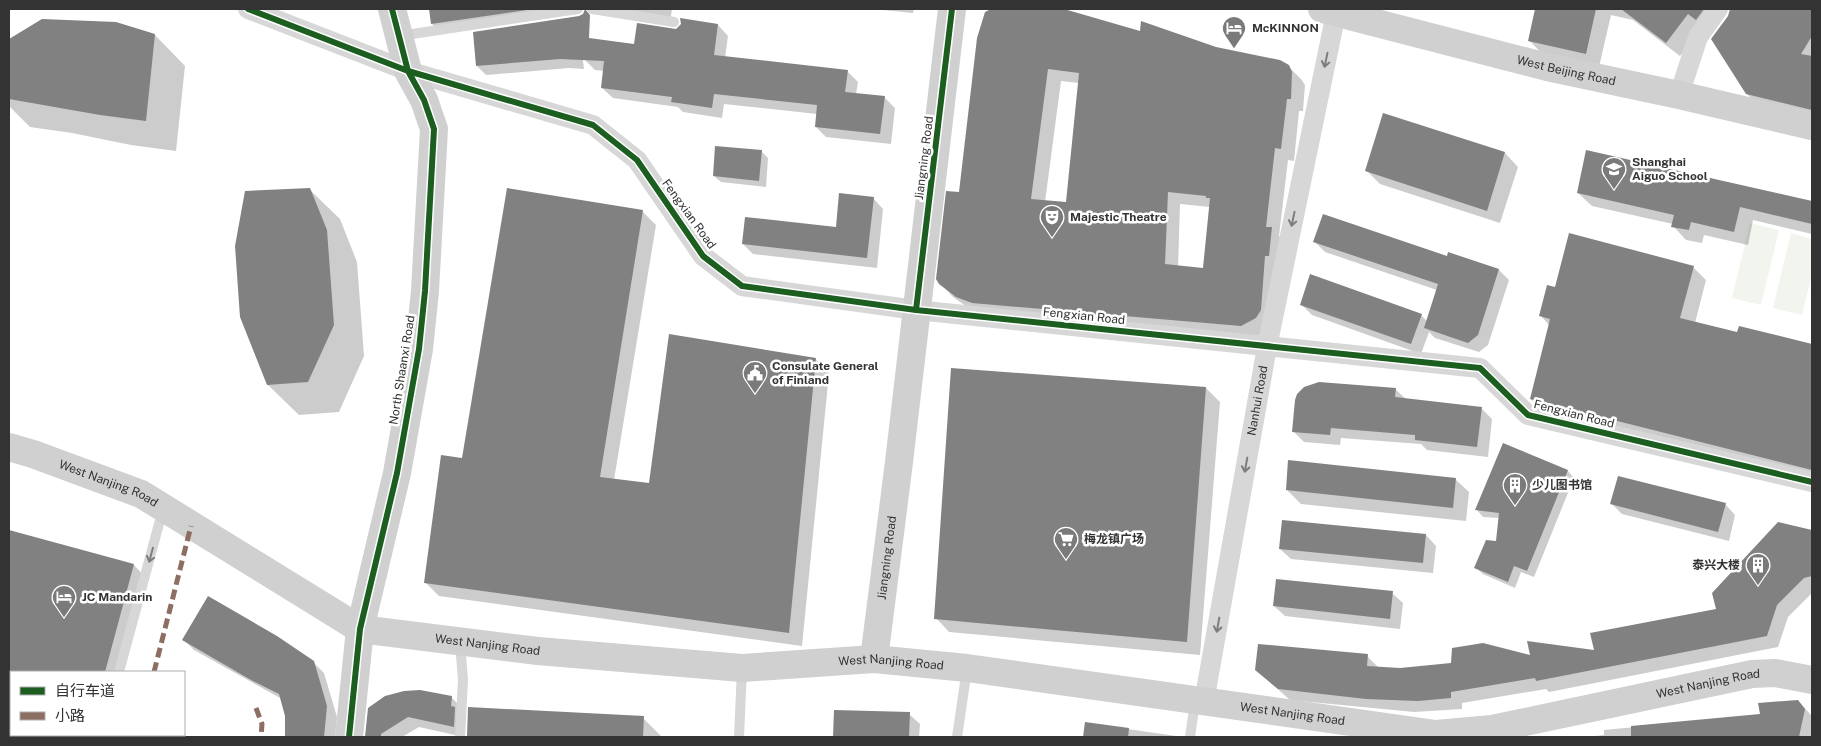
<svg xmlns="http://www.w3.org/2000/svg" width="1821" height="746" viewBox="0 0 1821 746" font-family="'Public Sans','Noto Sans SC',sans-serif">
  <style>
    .green { fill: #f1f5ed }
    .shadow { fill: #0003; fill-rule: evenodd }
    .building { fill: #818181; fill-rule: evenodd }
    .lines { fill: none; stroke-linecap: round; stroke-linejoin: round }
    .lane { stroke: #d7d7d7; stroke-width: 10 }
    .street { stroke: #d7d7d7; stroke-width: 20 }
    .secondary { stroke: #d0d0d0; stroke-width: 28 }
    .quiet { stroke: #8d6e63; stroke-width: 5; stroke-dasharray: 10 5; stroke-linecap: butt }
    .cycleway-casing { stroke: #fff; stroke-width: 9 }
    .cycleway { stroke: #1b5e20; stroke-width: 6 }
    .oneway { stroke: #7d7d7d }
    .labels { text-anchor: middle; stroke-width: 5; stroke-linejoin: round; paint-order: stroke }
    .poi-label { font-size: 12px; font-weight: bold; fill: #333; stroke: #fff; text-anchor: start }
    .street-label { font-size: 12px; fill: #333; stroke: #fff }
  </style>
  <rect width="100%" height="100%" fill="#fff"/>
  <!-- green -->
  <path class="green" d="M1750 223 1779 230 1761 305 1732 298Z
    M1791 233 1812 239V274L1802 315 1773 308Z"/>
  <!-- shadow -->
  <path class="shadow" d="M430 9H577L442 33 432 24Z
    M604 9H672L670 23Z
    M873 9H914L913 13Z
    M993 9H1060L1141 33 1288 66 1301 79 1305 85 1303 111H1299L1294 161 1288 160 1279 236 1284 241 1269 330 1254 338 970 309 953 297 940 283 960 194 986 13ZM1061 81 1079 83 1067 204 1045 202ZM1180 204 1210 207 1204 269 1178 267Z
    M1537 9H1711L1702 27 1680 56 1633 20 1611 15 1599 67 1543 55 1530 41Z
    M1734 9H1812V119L1760 107 1747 94 1713 39Z
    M43 20 155 35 185 66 176 151 131 145 72 133 30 127 9 106V40Z
    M681 20 718 25 728 36 725 58 847 71 858 82 856 94 884 97 895 108 891 144 826 137 816 127 817 114 724 104 722 118 683 112 678 107 613 98 602 88 605 71 595 70 585 60 635 45 674 30 681 27Z
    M579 28 584 69 569 68 486 75 477 66Z
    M761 151 768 158 766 187 721 182 714 176Z
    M1587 151 1812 202V234L1753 220 1748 245 1704 235 1702 243 1686 240 1673 226V224L1592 206 1578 193Z
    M1505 153 1518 167 1500 223 1380 184 1367 171Z
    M309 189 340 219 357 262 364 356 339 412 299 415 268 385Z
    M508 189 643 212 656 225 614 480 650 485 815 359 829 373 802 646 439 596 425 582 463 459Z
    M873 198 883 209 877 268 753 254 743 244 837 228Z
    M1315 242 1448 258 1499 270 1509 280 1488 345 1479 352 1435 338 1429 332 1421 354 1312 315 1301 304 1421 315 1427 321 1437 290 1325 252Z
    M1693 267 1706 280 1695 323 1738 334 1740 327 1812 345V479L1544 412 1531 399 1549 325 1541 316 1556 288Z
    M952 370 1206 388 1220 402 1200 655 949 632 936 618Z
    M1395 389 1406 399 1481 408 1492 419 1488 457 1427 450 1421 444 1341 438 1340 445 1304 442 1293 431Z
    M1503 445 1568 471 1574 478 1534 577 1521 572 1515 588 1483 574 1476 568 1497 542 1500 518 1483 517 1477 510Z
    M1455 479 1469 492 1466 521 1301 504 1287 490Z
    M1612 504H1725L1735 515 1729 541 1622 514Z
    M1778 524 1812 531V593L1788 617 1778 647 1549 692 1546 689 1462 703V709L1414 712 1290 700 1256 670 1367 656 1379 668 1400 669 1595 651 1717 610Z
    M9 531 134 565 147 579 122 672H11V735H106L105 737 9 736Z
    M1426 535 1436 546 1433 573 1291 559 1280 549Z
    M1392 593 1403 603 1400 629 1285 616 1274 606Z
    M184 640 313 662 324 673 337 717 335 737H285L287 716 282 699 194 650Z
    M452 698 462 708 464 737 419 727 402 737H366L369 709Z
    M1798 701 1812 716V737H1586L1604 735V730L1761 715Z
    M470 709 643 718 662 737H468Z
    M835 711 909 714 920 724 919 737H834Z
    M1086 723 1183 737H1084Z"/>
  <!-- building -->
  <path class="building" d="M429 9H534L431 24Z
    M585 9 590 15 589 38 634 44 637 23 676 29 681 24 680 18 718 24 714 55 848 70 845 92 885 96 880 134 815 127 817 105 714 94 712 108 671 102 672 97 601 88 604 61 560 59 476 66 473 32 579 16 583 14Z
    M991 9H1064L1140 31 1141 21 1216 47 1280 60 1289 65 1292 72 1291 99H1287L1281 149 1275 148 1266 227H1272L1269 256H1265L1261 310 1256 318 1241 326 972 303 956 297 939 284 936 279 946 191 959 192 977 38 985 12ZM1048 69 1079 73 1066 202 1031 199ZM1168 192 1206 196V198H1210L1203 268 1165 264Z
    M1535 9H1596L1586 54 1528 41Z
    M1621 9H1704L1696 20 1688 14 1666 43Z
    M1730 9H1812V36L1801 54 1812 56V110L1746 94 1711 39 1728 16Z
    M42 19 116 22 155 34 146 121 100 115 9 99V39Z
    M1383 113 1505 152 1487 211 1365 171Z
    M715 146 762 150 759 181 713 176Z
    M1586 150 1812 201V224L1740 207 1734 232 1691 222 1689 230 1671 227 1674 215 1577 193Z
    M310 188 327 230 334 325 308 382 267 385 240 317 235 246 245 191Z
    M507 188 643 210 600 477 649 483 669 334 816 358 789 633 424 583 441 455 462 458Z
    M839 193 874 197 867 258 742 244 745 217 836 227Z
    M1323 214 1447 256 1448 252 1499 269 1478 335 1468 343 1424 328 1438 284 1313 242Z
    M1569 233 1694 266 1680 318 1737 332 1739 326 1812 344V470L1530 399 1550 319 1539 316 1547 285 1555 287Z
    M1310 274 1422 314 1411 344 1300 305Z
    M951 368 1206 387 1187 642 934 619Z
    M1319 382 1396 388 1395 397 1482 407 1477 447 1415 440V435L1331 428 1330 435 1292 432 1295 400 1297 394 1304 387Z
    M1503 443 1568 470 1527 571 1514 566 1508 582 1474 568 1486 540 1496 541 1499 513 1475 510Z
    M1288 460 1456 478 1453 508 1286 490Z
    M1618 476 1726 503 1718 532 1610 504Z
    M1282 520 1426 534 1423 563 1279 549Z
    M1778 522 1812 530V576L1804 578 1777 605 1767 636 1536 681 1535 678 1451 692V698L1418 701 1366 699 1278 689 1255 670 1258 644 1368 654 1367 666 1400 668 1451 663 1452 648 1483 643 1530 655 1527 641 1594 650 1590 633 1716 609 1712 593Z
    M9 530 134 564 105 672H9Z
    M1276 579 1393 591 1390 619 1273 606Z
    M208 596 277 636 314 661 327 706 324 737H285V716L279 694 251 680 182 640Z
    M420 690 452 696 451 706 455 707 454 727 408 717 381 734V737H365L368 708 385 696 404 691Z
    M1798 700 1805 709 1799 737H1631V726L1760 714 1758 703Z
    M468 707 644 716 643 737H467Z
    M834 710 910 712 909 737H833Z
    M1085 722 1129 728 1128 737H1083Z"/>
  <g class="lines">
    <!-- lane -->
    <path class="lane" d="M592 9 674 22
      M399 36 578 9
      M119 672 163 509
      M9 717 11 715
      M9 736 17 737
      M460 737 463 680 460 643
      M739 737 742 669
      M957 737 967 669
      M1190 737 1195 702"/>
    <!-- street -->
    <g class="street">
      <path d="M248 9 408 71 593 125 637 160 703 256 742 286 916 310 1480 368 1528 415 1812 482"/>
      <path d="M1679 95 1698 37 1718 9"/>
      <path id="s1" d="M1204 702 1267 347 1336 13"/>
    </g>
    <!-- secondary -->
    <g class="secondary">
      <path id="s2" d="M1322 9 1547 67 1679 95 1812 126"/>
      <path id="s3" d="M9 447 33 454 141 494 360 629 538 651 742 668 874 659 967 668 1436 734 1492 729 1752 674 1775 673 1812 680"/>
      <path id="s4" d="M874 659 899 462 952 9"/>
      <path d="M349 737 360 629 397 473 419 349 425 291 434 129 424 100 408 71 392 9"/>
    </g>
    <!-- quiet -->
    <path class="quiet" d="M154 672 191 526
      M256 708 262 724 261 737
      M137 737 138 735"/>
    <!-- cycleway casing -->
    <g class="cycleway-casing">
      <path id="cycleway" d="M248 9 408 71 593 125 637 160 703 256 742 286 916 310 1480 368 1528 415 1812 482
        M916 310 952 9
        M349 737 360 629 397 473 419 349 425 291 434 129 424 100 408 71 392 9"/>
    </g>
    <!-- cycleway -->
    <use href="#cycleway" class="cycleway"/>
  </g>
  <!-- one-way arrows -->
  <defs><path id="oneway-shaft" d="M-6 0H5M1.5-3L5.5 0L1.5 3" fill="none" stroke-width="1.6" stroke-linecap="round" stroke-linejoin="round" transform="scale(1.25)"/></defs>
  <g class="oneway">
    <use href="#oneway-shaft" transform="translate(1326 60) rotate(102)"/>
    <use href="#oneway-shaft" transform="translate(1293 219) rotate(102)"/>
    <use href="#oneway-shaft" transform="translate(1246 465) rotate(100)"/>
    <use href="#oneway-shaft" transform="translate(151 555) rotate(105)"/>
    <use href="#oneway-shaft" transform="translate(1218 625) rotate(100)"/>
  </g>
  <!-- icons -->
  <defs>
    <g id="hotel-pin" transform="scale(1.25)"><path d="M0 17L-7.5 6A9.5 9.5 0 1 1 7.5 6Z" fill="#7a7a7a" stroke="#fff"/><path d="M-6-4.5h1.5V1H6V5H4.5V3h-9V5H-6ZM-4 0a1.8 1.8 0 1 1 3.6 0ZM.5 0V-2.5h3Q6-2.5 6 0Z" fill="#fff"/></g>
    <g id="school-pin" transform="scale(1.25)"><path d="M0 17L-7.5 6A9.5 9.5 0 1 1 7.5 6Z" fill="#7a7a7a" stroke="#fff"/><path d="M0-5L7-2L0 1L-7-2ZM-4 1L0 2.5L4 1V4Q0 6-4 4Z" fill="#fff"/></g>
    <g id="theatre-pin" transform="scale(1.25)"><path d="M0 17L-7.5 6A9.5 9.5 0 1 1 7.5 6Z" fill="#7a7a7a" stroke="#fff"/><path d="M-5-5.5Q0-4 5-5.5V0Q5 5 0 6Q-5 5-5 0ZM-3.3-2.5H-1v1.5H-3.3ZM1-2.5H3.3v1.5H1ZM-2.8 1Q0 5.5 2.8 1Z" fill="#fff"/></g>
    <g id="civic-pin" transform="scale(1.25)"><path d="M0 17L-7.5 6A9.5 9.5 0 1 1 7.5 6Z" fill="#7a7a7a" stroke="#fff"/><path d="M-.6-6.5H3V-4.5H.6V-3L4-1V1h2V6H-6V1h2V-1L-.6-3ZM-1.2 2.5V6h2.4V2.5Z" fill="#fff"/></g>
    <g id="building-pin" transform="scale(1.25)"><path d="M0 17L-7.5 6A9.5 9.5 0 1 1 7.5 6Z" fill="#7a7a7a" stroke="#fff"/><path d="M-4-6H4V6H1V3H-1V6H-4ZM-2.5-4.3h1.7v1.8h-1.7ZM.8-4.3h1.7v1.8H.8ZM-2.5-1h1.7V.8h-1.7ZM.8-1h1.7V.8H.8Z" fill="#fff"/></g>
    <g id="supermarket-pin" transform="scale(1.25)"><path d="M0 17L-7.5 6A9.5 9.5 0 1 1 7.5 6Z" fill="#7a7a7a" stroke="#fff"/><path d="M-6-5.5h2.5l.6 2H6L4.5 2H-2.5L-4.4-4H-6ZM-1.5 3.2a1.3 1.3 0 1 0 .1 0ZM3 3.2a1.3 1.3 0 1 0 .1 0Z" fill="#fff"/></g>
  </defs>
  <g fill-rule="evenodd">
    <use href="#hotel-pin" x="1234" y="28"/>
    <use href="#school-pin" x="1614" y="169"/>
    <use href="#theatre-pin" x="1052" y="217"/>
    <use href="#civic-pin" x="755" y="373"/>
    <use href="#building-pin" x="1515" y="485"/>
    <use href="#supermarket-pin" x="1066" y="539"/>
    <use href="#building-pin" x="1758" y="565"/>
    <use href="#hotel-pin" x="64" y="597"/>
  </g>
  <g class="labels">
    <!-- poi labels -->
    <g class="poi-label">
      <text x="1252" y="32">McKINNON</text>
      <text x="1632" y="166">Shanghai<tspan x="1632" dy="14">Aiguo School</tspan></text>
      <text x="1070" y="221">Majestic Theatre</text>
      <text x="772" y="370">Consulate General<tspan x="772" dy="14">of Finland</tspan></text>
      <text x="1532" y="489">少儿图书馆</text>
      <text x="1084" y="543">梅龙镇广场</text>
      <text x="1740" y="569" text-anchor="end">泰兴大楼</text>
      <text x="82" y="601">JC Mandarin</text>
    </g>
    <!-- street labels -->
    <g class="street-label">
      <text dy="4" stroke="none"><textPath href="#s2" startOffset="252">West Beijing Road</textPath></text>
      <text transform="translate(924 158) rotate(-83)" y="4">Jiangning Road</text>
      <text transform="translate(689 214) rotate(54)" y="4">Fengxian Road</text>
      <text transform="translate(1084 316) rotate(6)" y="4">Fengxian Road</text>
      <text transform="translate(402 370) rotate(-81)" y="4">North Shaanxi Road</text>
      <text dy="4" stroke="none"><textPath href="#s1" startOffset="306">Nanhui Road</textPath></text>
      <text transform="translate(1574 414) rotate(14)" y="4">Fengxian Road</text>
      <text dy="4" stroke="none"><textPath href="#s3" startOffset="106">West Nanjing Road</textPath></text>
      <text dy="4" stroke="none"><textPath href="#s4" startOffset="102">Jiangning Road</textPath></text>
      <text dy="4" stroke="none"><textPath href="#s3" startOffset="526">West Nanjing Road</textPath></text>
      <text dy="4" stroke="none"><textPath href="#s3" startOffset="931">West Nanjing Road</textPath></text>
      <text dy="4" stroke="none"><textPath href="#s3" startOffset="1758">West Nanjing Road</textPath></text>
      <text dy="4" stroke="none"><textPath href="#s3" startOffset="1336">West Nanjing Road</textPath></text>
    </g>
  </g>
  <!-- border -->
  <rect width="1821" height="746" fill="none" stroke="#333333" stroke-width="20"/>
  <!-- legend -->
  <rect x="10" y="671" width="175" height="65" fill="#ffffff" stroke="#adadad"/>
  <rect x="20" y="687" width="25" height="8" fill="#1b5e20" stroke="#adadad"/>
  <text x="55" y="696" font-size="15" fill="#333333">自行车道</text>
  <rect x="20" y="712" width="25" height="8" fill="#8d6e63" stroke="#adadad"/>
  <text x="55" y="721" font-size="15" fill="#333333">小路</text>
</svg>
